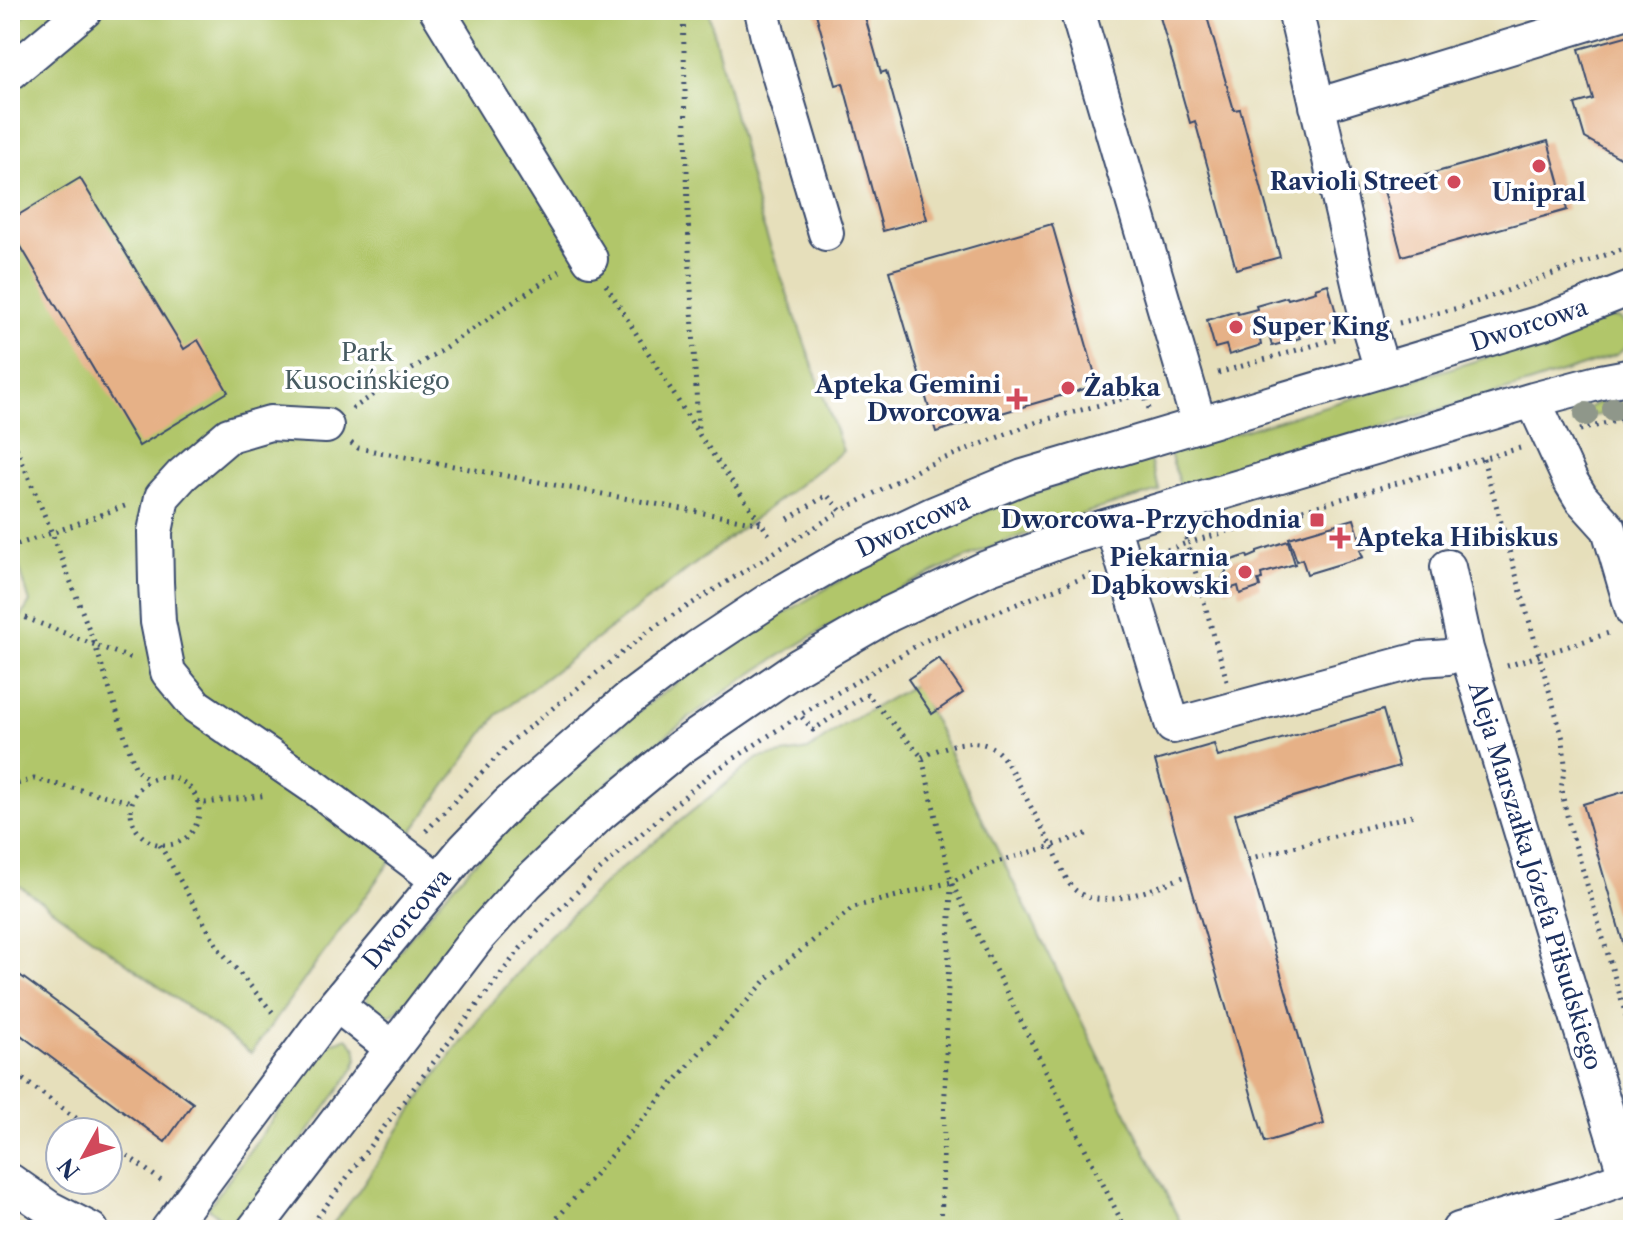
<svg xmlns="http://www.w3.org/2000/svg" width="1643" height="1240" viewBox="0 0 1643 1240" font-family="'Libre Caslon Text',serif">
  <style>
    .green { fill: #b1c66b; stroke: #667a64; stroke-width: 2 }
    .building { fill: #e6b187 }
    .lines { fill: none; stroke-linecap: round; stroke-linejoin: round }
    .minor-casing { stroke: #39496c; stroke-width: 38 }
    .path { stroke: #39496c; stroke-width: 5; stroke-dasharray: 2 6; stroke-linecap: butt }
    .minor { stroke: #fff; stroke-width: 34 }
    .tree { fill: #8f978a }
    .poi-dot { fill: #d1495b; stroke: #fff; stroke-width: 3 }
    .labels { text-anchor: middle; stroke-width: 7; stroke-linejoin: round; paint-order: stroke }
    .poi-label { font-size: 24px; font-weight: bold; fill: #1b2f5e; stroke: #fff; text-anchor: end }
    .street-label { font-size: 24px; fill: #1b2f5e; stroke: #fff }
    .park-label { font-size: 24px; fill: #485c62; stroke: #fff }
  </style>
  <rect width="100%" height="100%" fill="#fff"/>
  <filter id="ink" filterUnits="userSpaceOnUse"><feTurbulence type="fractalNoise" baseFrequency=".0125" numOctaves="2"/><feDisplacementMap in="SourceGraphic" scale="16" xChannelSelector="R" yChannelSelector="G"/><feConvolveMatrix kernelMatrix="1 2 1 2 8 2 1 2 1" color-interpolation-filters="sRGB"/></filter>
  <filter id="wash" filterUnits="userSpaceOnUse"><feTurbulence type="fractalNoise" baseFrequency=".006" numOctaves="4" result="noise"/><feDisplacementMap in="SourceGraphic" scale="32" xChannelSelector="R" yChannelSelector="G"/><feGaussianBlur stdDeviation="1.8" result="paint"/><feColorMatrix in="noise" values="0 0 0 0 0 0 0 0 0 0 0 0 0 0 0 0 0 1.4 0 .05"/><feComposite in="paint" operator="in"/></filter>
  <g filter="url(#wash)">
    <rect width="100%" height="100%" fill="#e6dfbb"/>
    <!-- green -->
    <path class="green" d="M30 10H708L760 217 843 451 497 715 251 1053 10 879V634L30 602 10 537V28Z
      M1606 317 1620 319C1632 332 1632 346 1616 355L1528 384 1180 486 1170 453 1551 338Z
      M1597 403H1633V410L1579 418 1582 412Z
      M1149 458 1160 491C941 549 739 660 573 815 558 828 545 844 531 859 512 879 492 899 473 920 454 942 407 1011 384 1018 369 1011 367 1009 366 992 396 957 423 919 454 885 508 826 567 769 629 719 681 677 738 641 795 607 856 570 921 536 988 509 1041 489 1096 474 1149 458Z
      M916 684 1184 1230H328L357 1193 428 1086 481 1016 546 939 613 875 758 758 808 750 842 726Z
      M347 1038C359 1049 360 1055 353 1070L304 1138 235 1229 208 1208 319 1055 333 1042Z"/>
    <g id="blocks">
      <!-- building -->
      <path class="building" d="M815 10H863L881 73 886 71 927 219 883 231 843 83 836 85Z
        M1158 10H1205L1234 110 1240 109 1280 257 1236 269 1195 121 1190 123Z
        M1633 34V165L1585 138 1575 104 1593 99 1579 49Z
        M1548 141 1567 210 1402 256 1383 187Z
        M80 178 184 349 198 340 228 392 139 446 10 228V220Z
        M1052 224 1098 385 936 432 889 271Z
        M1328 284 1338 320 1309 329 1307 320 1295 324 1300 338 1272 346 1268 332 1259 335 1261 345 1229 355 1226 345 1215 348 1207 320 1237 311 1238 314 1257 309 1256 306 1287 297 1288 299 1316 291 1315 288Z
        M1354 519 1359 536 1364 535 1367 548 1360 550 1363 557 1307 574 1302 559 1297 561 1289 538Z
        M1288 541 1295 564 1261 574 1262 579 1258 580 1260 587 1240 594 1238 586 1226 590 1222 579 1232 560 1247 555 1248 558 1257 554V551Z
        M939 658 963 693 932 714 908 679Z
        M1383 710 1399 766 1235 814 1324 1124 1265 1142 1155 761 1214 744 1218 757Z
        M1633 789V974H1632L1583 804Z
        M10 968 193 1103 165 1142 10 1027Z"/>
    </g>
  </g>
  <g filter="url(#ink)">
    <use href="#blocks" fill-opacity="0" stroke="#39496c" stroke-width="2"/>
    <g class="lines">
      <!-- minor casing -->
      <g class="minor-casing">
        <path id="minor" d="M437 10 590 259
          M762 10 768 37 826 233
          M1077 10 1199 424
          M1295 10 1370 330 1382 370
          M10 73 85 10
          M1317 106 1631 10
          M1533 400 1570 480 1581 498 1609 529 1633 611
          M326 426 270 423 229 435 182 475 162 497 155 532 156 582 158 622 168 672 196 706 316 788 438 880
          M1112 525 1173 726 1422 659 1448 657 1466 649
          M1448 567 1466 649 1626 1177H1633
          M336 1004 392 1048
          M10 1181 50 1209 91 1230
          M168 1230 336 1004 464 850 508 804 626 701 697 648 771 599 847 555 934 514 1023 477 1544 322 1633 287
          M254 1230 478 937 526 884 601 813 681 747 799 666 889 614 987 568 1071 537 1533 400 1601 382 1633 376
          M1459 1230 1579 1194 1626 1177"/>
      </g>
      <!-- path -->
      <path class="path" d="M683 10 689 250 698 429
        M606 285 698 433 770 536
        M1399 323 1462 307 1633 245
        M1218 373 1339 338
        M352 409 560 271
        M1580 430 1607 423 1633 418
        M10 433 52 533 95 645 133 659
        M351 443 358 448 762 524
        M1483 459 1563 739 1565 765 1561 789 1569 824 1633 1039
        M788 519 827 495 841 511 925 466 1037 422 1144 393 1149 409
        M10 547 52 533 130 504
        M1152 555 1187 543 1185 534
        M10 614 21 616 95 645 136 770 150 781
        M1507 666 1609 633
        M1227 681 1187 543 1520 448
        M922 757C944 746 979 733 999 753 1009 764 1015 777 1022 790 1032 809 1042 828 1052 846L1092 832
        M131 811a34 34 0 1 1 68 0a34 34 0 1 1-68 0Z
        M10 786 34 779 132 802
        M197 801 205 803 268 795
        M426 831 513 740 654 627 841 511
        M160 845 219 949 275 1015
        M1248 859 1417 814
        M952 884 1126 1230
        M10 1070 95 1132
        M108 1141 164 1183
        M308 1230 381 1131 520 949 594 875 709 775 800 715
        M547 1230 700 1052 771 975 854 907 951 882 990 864 1052 846C1058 858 1063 875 1071 886 1098 917 1157 886 1189 875
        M941 1230 951 882 922 757 867 694 813 730 800 715 926 640 1093 574"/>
      <!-- minor -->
      <use href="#minor" class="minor"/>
    </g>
    <!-- trees -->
    <g class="tree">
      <circle cx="1614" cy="409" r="12"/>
      <circle cx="1586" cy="414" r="12"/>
    </g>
  </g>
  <!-- markers -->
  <g class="poi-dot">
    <circle cx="1539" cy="166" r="8"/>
    <circle cx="1454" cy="182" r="8"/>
    <circle cx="1236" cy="327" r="8"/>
    <circle cx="1068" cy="388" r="8"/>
    <path d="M1013 387h8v8h8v8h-8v8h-8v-8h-8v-8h8z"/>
    <rect x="1309" y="512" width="16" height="16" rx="4"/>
    <path d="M1336 526h8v8h8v8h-8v8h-8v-8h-8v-8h8z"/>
    <circle cx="1245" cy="572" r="8"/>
  </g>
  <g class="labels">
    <!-- poi labels -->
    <g class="poi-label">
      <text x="1438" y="190">Ravioli Street</text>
      <text x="1539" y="201" text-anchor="middle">Unipral</text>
      <text x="1252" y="335" text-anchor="start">Super King</text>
      <text x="1001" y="393">Apteka Gemini<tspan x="1001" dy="28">Dworcowa</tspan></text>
      <text x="1084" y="396" text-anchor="start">Żabka</text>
      <text x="1301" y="528">Dworcowa-Przychodnia</text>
      <text x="1356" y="546" text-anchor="start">Apteka Hibiskus</text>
      <text x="1229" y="566">Piekarnia<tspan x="1229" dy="28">Dąbkowski</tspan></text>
    </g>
    <!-- street labels -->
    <g class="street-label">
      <text transform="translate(1529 325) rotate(-18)" y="8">Dworcowa</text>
      <text transform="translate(913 525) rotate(-25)" y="8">Dworcowa</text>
      <text transform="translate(1535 876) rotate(73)" y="8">Aleja Marszałka Józefa Piłsudskiego</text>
      <text transform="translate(407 919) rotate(-50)" y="8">Dworcowa</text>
    </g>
    <!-- park labels -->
    <g class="park-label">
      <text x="367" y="361">Park<tspan x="367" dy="28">Kusocińskiego</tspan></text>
    </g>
  </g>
  <!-- margin -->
  <rect width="1643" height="1240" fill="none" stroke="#fff" stroke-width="40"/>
  <!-- north arrow -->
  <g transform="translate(84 1156) rotate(230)"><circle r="38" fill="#ffffff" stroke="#a4acbf" stroke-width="2"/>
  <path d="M0-6L14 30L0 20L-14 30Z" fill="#d1495b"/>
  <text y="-12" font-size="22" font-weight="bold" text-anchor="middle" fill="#1b2f5e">N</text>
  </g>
</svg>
